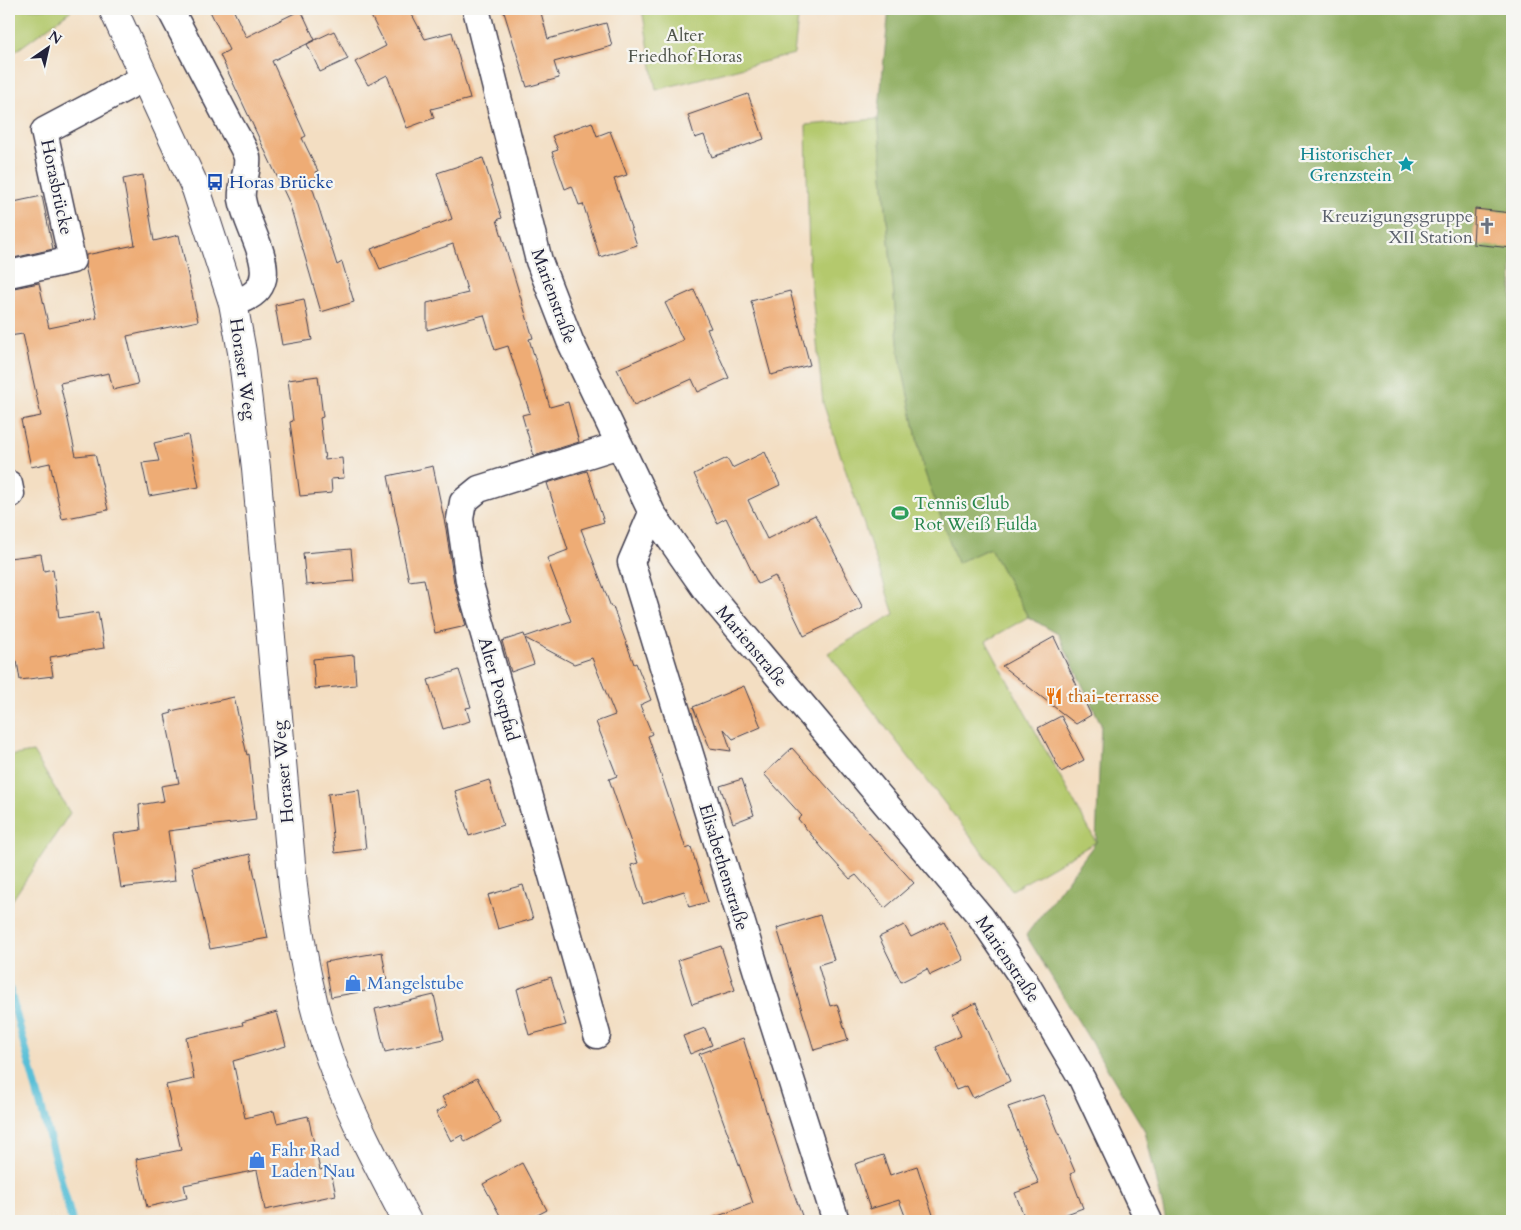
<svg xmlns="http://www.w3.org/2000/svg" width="1521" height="1230" viewBox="0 0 1521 1230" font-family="Cardo,serif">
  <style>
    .green { fill: #b4c96d; stroke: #6b7654 }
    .forest { fill: #8fad60; stroke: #58684e }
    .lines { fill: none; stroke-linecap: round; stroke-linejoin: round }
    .stream { stroke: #59bfd7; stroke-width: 8 }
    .building { fill: #eeac75 }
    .street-casing { stroke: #413e4f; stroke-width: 29 }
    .secondary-casing { stroke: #413e4f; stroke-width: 30 }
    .street { stroke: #fff; stroke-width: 26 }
    .secondary { stroke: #fff; stroke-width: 28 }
    .labels { text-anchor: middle; stroke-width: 4.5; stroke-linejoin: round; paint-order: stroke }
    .park-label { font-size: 18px; fill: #4e544a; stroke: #f6f6f2 }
    .culture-label { font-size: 18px; fill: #0d838f; stroke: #f6f6f2; text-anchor: end }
    .transit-label { font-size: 18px; fill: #164399; stroke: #f6f6f2; text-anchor: start }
    .street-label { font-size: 18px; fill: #22223b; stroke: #f6f6f2 }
    .worship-label { font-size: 18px; fill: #5b616d; stroke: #f6f6f2; text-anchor: end }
    .leisure-label { font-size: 18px; fill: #27864d; stroke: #f6f6f2; text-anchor: start }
    .food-label { font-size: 18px; fill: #c56008; stroke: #f6f6f2; text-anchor: start }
    .shop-label { font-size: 18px; fill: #366cbe; stroke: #f6f6f2; text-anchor: start }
  </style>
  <rect width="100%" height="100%" fill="#f6f6f2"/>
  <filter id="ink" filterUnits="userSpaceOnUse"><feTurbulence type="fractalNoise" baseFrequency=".02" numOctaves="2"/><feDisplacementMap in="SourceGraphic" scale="10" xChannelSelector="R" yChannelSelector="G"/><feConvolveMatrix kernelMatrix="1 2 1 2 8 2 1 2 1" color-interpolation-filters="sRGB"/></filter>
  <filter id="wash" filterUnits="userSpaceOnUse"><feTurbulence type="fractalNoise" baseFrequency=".0096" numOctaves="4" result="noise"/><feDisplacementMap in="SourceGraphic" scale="20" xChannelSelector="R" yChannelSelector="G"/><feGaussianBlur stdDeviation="1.12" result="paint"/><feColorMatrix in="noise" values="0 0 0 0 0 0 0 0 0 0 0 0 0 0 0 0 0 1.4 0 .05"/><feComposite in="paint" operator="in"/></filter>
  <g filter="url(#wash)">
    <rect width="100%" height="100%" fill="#f3dec2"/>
    <!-- green -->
    <path class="green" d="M9 9H73L9 56Z
      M642 9H799L794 54 656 90Z
      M878 119 899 352 923 467 957 562 990 548 1028 617 986 641 1096 842 1012 890 828 653 894 614 823 403 809 264 806 125Z
      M33 752 70 813 11 902 9 912V756Z"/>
    <!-- forest -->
    <path class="forest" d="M889 9H1512V1221H1166L1145 1131 1026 935 1096 842 1101 724 1058 634 1028 617 990 548 957 563 923 467 899 352 878 119Z"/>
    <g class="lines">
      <!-- stream -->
      <path class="stream" d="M9 988 72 1221"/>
    </g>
    <g id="blocks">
      <!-- building -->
      <path class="building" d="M209 9H233L246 37 301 10 315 40 334 31 348 59 320 72 307 44 315 40 272 61 306 136 302 138 318 171 315 172 317 177 310 180 337 265 342 262 354 302 321 312 289 202 220 55 229 50Z
        M381 9H409L425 39 452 32 470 99 431 109 434 118 407 128 387 75 368 85 355 62 386 46 370 14Z
        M503 9H540L548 39 606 23 612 46 554 62 559 78 527 87Z
        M748 94 764 139 712 157 704 135 695 138 688 115Z
        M592 122 597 136 610 131 627 175 614 179 637 245 600 257 583 204 579 205 572 186 565 189 552 152 558 150 552 136Z
        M483 158 502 218 497 220 533 338 529 339 550 407 568 402 579 442 534 456 522 415 530 413 508 346 495 350 484 315 427 330V303L468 293 453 244 380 269 371 249 452 219 437 173Z
        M143 175 154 241 179 235 198 321 127 336 138 384 113 390 109 373 60 383 76 456 95 454 108 510 62 519 50 463 31 467 21 420 41 416 23 334 9 336V289L39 283 49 328 97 318 85 266 86 255 135 245 123 179Z
        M42 196 53 249 9 259V203Z
        M1475 209 1512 213V248L1473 244Z
        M694 290 711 328 707 329 729 378 698 392 692 379 634 405 617 369 683 340 665 303Z
        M790 291 810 365 771 375 751 301Z
        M304 299 312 340 282 345 275 305Z
        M318 376 323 417 320 418 325 460 342 458 344 478 331 479 332 493 300 496 290 422 293 421 288 380Z
        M188 435 199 487 149 496 142 463 159 461 154 443Z
        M765 452 780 485 748 500 767 539 815 515 863 608 804 636 775 576 758 584 726 518 717 523 694 474 727 458 732 468Z
        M433 466 446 529 454 583 466 626 435 633 424 579 409 581 388 476Z
        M587 471 604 522 581 529 611 607H613L634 664 636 663 651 700 640 705 652 734 648 736 686 849 691 847 708 902 689 907 684 891 643 904 631 865 638 863 609 779 617 776 596 722 615 715 592 658 574 664 525 638 534 664 511 672 502 641 524 634 525 637 571 621 547 558 568 550 547 483Z
        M351 549 354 581 306 585 303 553Z
        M41 554 44 571 53 569 59 618 98 612 104 648 50 657 53 676 20 680 17 661 12 662 9 645V558Z
        M1054 637 1091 715 1076 724 1002 666Z
        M354 655 356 685 315 689 313 659Z
        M459 670 471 707 466 708 470 721 443 729 428 680Z
        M744 686 761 727 733 739 724 729 731 751 710 748 693 707Z
        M234 697 247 755 249 754 256 820 168 831 175 881 121 888 113 834 141 830 139 805 164 801 161 786 179 783 165 715 172 713 171 711Z
        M1061 716 1084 760 1061 772 1038 728Z
        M792 748 914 883 885 908 856 875 850 879 823 849 798 819 802 816 764 774Z
        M742 779 754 815 733 823 720 786Z
        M489 780 503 825 469 836 455 791Z
        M359 790 366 849 335 853 328 794Z
        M250 854 268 938 210 949 192 867Z
        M523 885 533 919 498 929 488 895Z
        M820 915 834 960 818 965 830 1006 837 1004 848 1040 814 1050 777 928Z
        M944 921 963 960 930 975 927 969 901 982 879 937 904 925 911 937Z
        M721 946 735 990 692 1004 678 960Z
        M382 952 388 987 331 997 325 962Z
        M551 977 566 1025 529 1035 517 989Z
        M434 995 444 1039 385 1052 375 1009Z
        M976 1003 1010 1081 973 1098 967 1086 956 1090 936 1047 961 1036 952 1014Z
        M277 1012 286 1046 233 1061 245 1118 274 1111 277 1123 308 1116 320 1170 330 1167 336 1195 265 1210 257 1170 184 1185 187 1198 147 1207 136 1159 181 1150 166 1085 194 1079 186 1038 243 1025 242 1022Z
        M705 1028 712 1045 690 1054 683 1036Z
        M743 1038 783 1164 804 1221H711L710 1219 753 1203 699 1054Z
        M477 1078 501 1123 465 1142 462 1135 451 1141 436 1112 447 1106 442 1097Z
        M1043 1095 1075 1172 1070 1174 1083 1208 1064 1215 1067 1221H1026L1015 1193 1039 1184 1008 1107Z
        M883 1155 890 1175 917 1166 935 1221H907L899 1200 870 1209 855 1164Z
        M522 1163 547 1210 526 1221H503L483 1184Z"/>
    </g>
  </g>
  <g filter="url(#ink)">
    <use href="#blocks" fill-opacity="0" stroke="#413e4f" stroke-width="1"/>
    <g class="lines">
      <!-- street casing -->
      <g class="street-casing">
        <path id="street" d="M170 9C189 46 209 83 228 120 233 131 244 146 247 157 249 171 240 186 242 199 248 236 293 287 233 303
          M476 9 539 261 570 341 652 513 705 589 981 917 1024 980 1082 1079 1149 1221
          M9 274 72 260 44 131 144 78
          M9 484 11 494
          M652 513 631 562 760 982 836 1221
          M597 1035 469 581 460 519 463 502 479 489 619 445"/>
      </g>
      <!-- secondary casing -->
      <g class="secondary-casing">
        <path id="secondary" d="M113 9 196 189 233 303 242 352 256 468 293 886C301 950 312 1014 336 1074 356 1125 382 1173 407 1221"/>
      </g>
      <!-- street -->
      <use href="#street" class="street"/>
      <!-- secondary -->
      <use href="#secondary" class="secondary"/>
    </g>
  </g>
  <!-- icons -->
  <defs>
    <g id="sight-bare" transform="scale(1.35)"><path d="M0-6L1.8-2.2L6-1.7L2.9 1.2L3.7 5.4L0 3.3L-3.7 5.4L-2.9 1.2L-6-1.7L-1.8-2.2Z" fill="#0f9aa8" stroke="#f6f6f2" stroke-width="2.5" paint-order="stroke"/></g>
    <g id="bus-bare" transform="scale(1.35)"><path d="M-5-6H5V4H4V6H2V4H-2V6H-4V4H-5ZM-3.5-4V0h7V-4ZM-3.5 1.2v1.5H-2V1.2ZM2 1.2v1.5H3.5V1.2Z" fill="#1a4fb4" stroke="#f6f6f2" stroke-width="2.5" paint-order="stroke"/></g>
    <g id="church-bare" transform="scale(1.35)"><path d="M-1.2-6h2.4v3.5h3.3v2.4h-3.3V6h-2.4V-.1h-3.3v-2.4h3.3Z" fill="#6b7280" stroke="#f6f6f2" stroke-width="2.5" paint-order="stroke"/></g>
    <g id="stadium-bare" transform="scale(1.35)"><path d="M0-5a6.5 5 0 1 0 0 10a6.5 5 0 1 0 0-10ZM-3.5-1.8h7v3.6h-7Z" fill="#2e9e5b" stroke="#f6f6f2" stroke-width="2.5" paint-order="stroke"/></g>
    <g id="restaurant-bare" transform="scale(1.35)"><path d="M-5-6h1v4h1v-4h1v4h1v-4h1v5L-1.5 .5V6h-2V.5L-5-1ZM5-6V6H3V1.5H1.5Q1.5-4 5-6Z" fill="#e8710a" stroke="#f6f6f2" stroke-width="2.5" paint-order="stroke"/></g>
    <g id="shop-bare" transform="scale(1.35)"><path d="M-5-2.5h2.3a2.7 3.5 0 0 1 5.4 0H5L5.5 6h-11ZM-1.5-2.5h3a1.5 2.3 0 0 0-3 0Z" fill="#3f7fe0" stroke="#f6f6f2" stroke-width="2.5" paint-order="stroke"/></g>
  </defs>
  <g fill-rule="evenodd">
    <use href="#sight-bare" x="1406" y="164"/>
    <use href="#bus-bare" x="215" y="182"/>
    <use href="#church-bare" x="1487" y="226"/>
    <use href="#stadium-bare" x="900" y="513"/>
    <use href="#restaurant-bare" x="1054" y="696"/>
    <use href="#shop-bare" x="353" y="983"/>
    <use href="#shop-bare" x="257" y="1160"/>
  </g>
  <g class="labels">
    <!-- park labels -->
    <g class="park-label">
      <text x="685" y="41">Alter<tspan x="685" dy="21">Friedhof Horas</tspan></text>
    </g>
    <!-- culture labels -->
    <g class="culture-label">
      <text x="1392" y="160">Historischer<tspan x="1392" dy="21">Grenzstein</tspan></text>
    </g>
    <!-- transit labels -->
    <g class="transit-label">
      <text x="229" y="188">Horas Brücke</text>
    </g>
    <!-- street labels -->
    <g class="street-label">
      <text transform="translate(57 187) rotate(78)" y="6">Horasbrücke</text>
      <text transform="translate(554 296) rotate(70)" y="6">Marienstraße</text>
      <text transform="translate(243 369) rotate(82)" y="6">Horaser Weg</text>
      <text transform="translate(752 646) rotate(50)" y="6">Marienstraße</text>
      <text transform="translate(499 689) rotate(74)" y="6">Alter Postpfad</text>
      <text transform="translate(283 772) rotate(-95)" y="6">Horaser Weg</text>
      <text transform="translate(724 867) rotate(73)" y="6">Elisabethenstraße</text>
      <text transform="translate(1008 959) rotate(56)" y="6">Marienstraße</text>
    </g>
    <!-- worship labels -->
    <g class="worship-label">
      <text x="1473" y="222">Kreuzigungsgruppe<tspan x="1473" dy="21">XII Station</tspan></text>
    </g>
    <!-- leisure labels -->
    <g class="leisure-label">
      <text x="914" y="509">Tennis Club<tspan x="914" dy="21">Rot Weiß Fulda</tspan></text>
    </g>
    <!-- food labels -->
    <g class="food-label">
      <text x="1068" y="702">thai-terrasse</text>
    </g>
    <!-- shop labels -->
    <g class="shop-label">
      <text x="367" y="989">Mangelstube</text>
      <text x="271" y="1156">Fahr Rad<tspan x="271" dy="21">Laden Nau</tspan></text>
    </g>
  </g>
  <!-- margin -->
  <rect width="1521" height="1230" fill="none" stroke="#f6f6f2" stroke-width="30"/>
  <!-- north arrow -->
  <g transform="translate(48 48) rotate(34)" stroke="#f6f6f2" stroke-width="4" paint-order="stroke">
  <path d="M0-4L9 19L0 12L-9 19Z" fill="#22223b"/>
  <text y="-8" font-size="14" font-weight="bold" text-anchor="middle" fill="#22223b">N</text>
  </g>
</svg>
